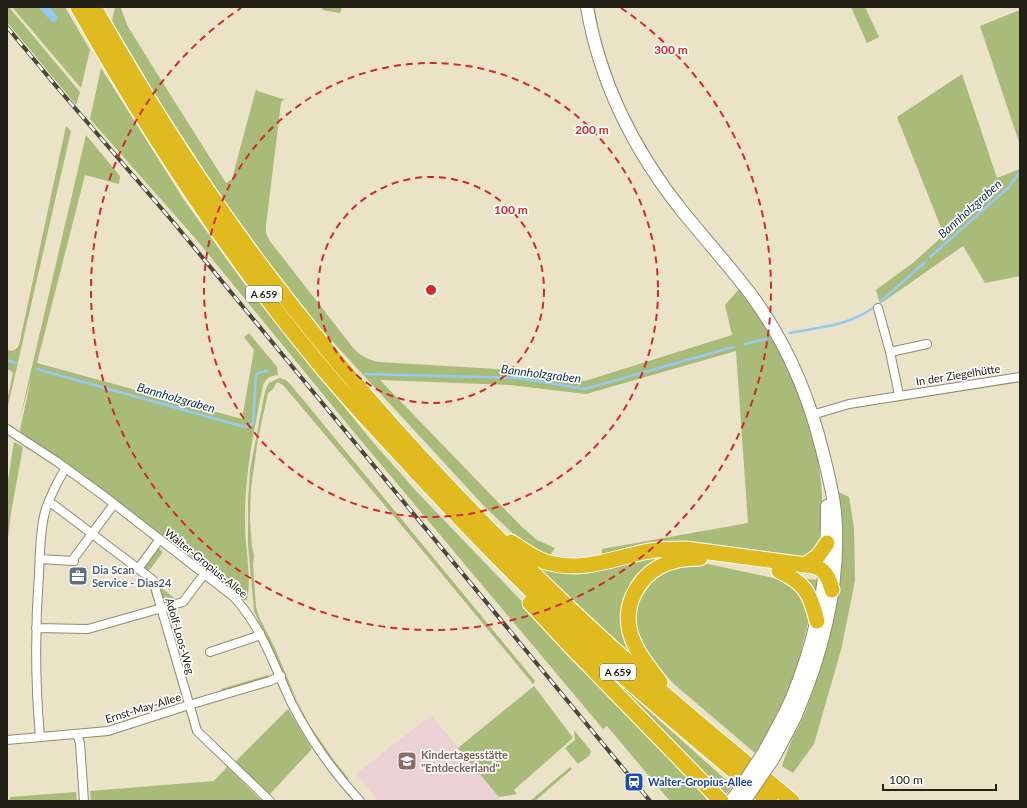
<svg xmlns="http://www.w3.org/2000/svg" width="1027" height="808" viewBox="0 0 1027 808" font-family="Lato,sans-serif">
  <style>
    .education { fill: #ecd1d4 }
    .green { fill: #a8bb78 }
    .water { fill: #94caf4 }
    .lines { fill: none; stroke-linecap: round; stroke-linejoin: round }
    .stream { stroke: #94caf4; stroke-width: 2.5 }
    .minor-casing { stroke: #918a71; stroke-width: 10 }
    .secondary-casing { stroke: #918a71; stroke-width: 14 }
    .motorway-casing { stroke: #fff; stroke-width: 17 }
    .minor { stroke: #fff; stroke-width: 8 }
    .secondary { stroke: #fff; stroke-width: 12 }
    .motorway { stroke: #e0bb20; stroke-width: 15 }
    .rail-casing { stroke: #4b4739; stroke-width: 4 }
    .rail { stroke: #fff; stroke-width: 2.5; stroke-dasharray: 8; stroke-linecap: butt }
    .secondary-bridge-casing { stroke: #918a71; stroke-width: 14; stroke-linecap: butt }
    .secondary-bridge { stroke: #fff; stroke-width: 12 }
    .ring { fill: none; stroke: #d62828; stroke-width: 2; stroke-dasharray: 7 5 }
    .labels { text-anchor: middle; stroke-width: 3.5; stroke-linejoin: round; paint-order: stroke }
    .shield { fill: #fff; stroke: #65635c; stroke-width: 1 }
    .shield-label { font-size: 10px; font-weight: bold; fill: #232016 }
    .street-label { font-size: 11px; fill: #232016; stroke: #fff }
    .service-label { font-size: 11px; font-weight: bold; fill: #4e5e75; stroke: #fff; text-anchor: start }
    .education-label { font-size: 11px; font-weight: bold; fill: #785e54; stroke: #fff; text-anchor: start }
    .transit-label { font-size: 11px; font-weight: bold; fill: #164399; stroke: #fff; text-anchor: start }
    .water-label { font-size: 12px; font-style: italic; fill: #0f2e43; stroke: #fff }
    .centre { fill: #d62828; stroke: #fff; stroke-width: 2 }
    .ring-label { font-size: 12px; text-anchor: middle; font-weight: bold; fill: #d62828; stroke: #fff; stroke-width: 3.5; stroke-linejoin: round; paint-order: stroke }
  </style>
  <rect width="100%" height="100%" fill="#eae3c7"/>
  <!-- education -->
  <path class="education" d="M431 715 499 797 501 801H379L356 774Z"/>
  <!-- green -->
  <path class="green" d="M7 7H9L80 92 76 105 7 22Z
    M12 7H65L90 50 81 88Z
    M115 7 121 8 127 25 156 72 226 183 232 179 256 89 257 91 286 100H283L281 103 266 225V233L269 240 354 349C362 357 369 360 379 362L515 370 585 381 732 335 725 305 740 288C752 307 767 326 778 346 804 395 828 469 821 524 820 538 818 553 802 558 795 560 772 555 763 555 745 554 727 555 709 556 673 556 638 557 602 557V549L748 523 736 351 586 394 510 385 380 380 520 525 537 540 555 548 549 557 524 544 485 507 320 328 272 267 225 202 160 102 112 21Z
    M323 7H342L340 13 322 10Z
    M851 7H865L879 37 867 43Z
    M1020 10V145L980 26Z
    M101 68 184 200 243 282 371 440 416 491 601 684 609 675 726 780 731 788 726 794 702 790 707 801H670L607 726 603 729 358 437 195 238 90 119Z
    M962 74 997 178 1020 169V276L985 283 963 246 880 304 876 290 914 262 944 235 897 117Z
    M66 126 71 131 7 410V401L13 373 11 371 7 369V350C13 352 16 350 19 345Z
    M86 135 120 176 119 184 85 175 37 363 242 419 254 350 244 337 249 333 277 367 278 375C270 376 266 378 263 385 254 431 244 477 245 524 245 549 252 576 247 600H244L186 552 22 433 20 430 31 379 20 418Z
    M279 378 286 380 291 385 535 681 533 684 408 533 283 385 277 382 273 389 268 393 258 438 251 489 250 520 252 547 254 555 253 565 256 607 259 617 274 646 298 703 309 724 333 759 349 779 348 781 331 761 308 725 254 611 248 544V500L250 470 265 391 269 383Z
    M14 442 23 447 11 513 7 547V486Z
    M838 492 849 497 854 528 855 581 841 650 814 744 793 773 782 766C784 760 786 754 788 749 793 735 801 724 806 710 826 656 843 599 842 541 842 525 839 508 838 492Z
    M158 548 163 552 148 572 143 568Z
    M671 553 629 594 644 666 527 557 543 565Z
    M703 563 783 580 801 594 809 619 798 663 789 690 774 724 755 753 675 685 648 657 633 627 638 597 645 583 673 565Z
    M800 578 817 580V600Z
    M156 584 177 600 162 604Z
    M268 675 269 678 222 692 221 689Z
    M534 686 573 738 514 790 517 794 499 797 458 748Z
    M288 709 312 749 269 795 235 762Z
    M574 730 591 751 589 756 578 764 565 748 575 740Z
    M227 767 262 801H91L90 791 214 781Z
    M570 767 572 769 535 801H530Z
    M76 792 77 801H7V799L10 800V797Z"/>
  <!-- water -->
  <path class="water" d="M38 7H50L58 18 56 21 53 22 50 20Z"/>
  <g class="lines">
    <!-- stream -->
    <path class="stream" d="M930 257 1008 188 1020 172
      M880 302 925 262
      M790 333C820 327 849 326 874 307
      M745 344 766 339
      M7 360 16 363
      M37 369 245 427 250 426 253 423 256 376 258 373 267 371
      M365 374 518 378 585 389 733 347"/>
    <!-- minor casing -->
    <g class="minor-casing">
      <path id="minor" d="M878 308 890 352
        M899 395 890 352 927 344
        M812 415 849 404 1020 377
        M7 429 56 461 104 496 234 597C263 629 274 666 292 704 310 739 333 772 360 801
        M49 503 54 505 153 580 197 731 270 801
        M40 559 74 561V558L114 504
        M138 569 160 539
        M36 628 88 629 183 602 205 573
        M210 652 255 637 260 633
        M77 734 80 743 84 801
        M40 737C35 682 35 628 39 573 40 553 40 531 45 512 48 501 59 478 66 468
        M7 740 108 731 189 705 270 681 281 676"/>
    </g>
    <!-- secondary casing -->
    <g class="secondary-casing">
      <path id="secondary" d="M587 7C600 83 635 152 683 212 706 240 730 267 752 296 782 337 803 382 817 431 824 457 832 485 835 512 841 580 823 652 796 715 789 730 781 744 773 759
        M764 752C773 735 783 718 791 700 810 654 823 605 826 555 827 539 827 523 827 506
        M731 801 737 793"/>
    </g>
    <!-- motorway casing -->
    <g class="motorway-casing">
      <path id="motorway" d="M78 7C148 132 227 253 319 364 347 398 378 431 408 463 455 514 503 564 553 612 622 678 696 740 770 801
        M94 7C147 101 206 194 272 280 360 396 461 504 566 605 638 674 715 737 792 801
        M511 542C522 549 533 558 546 562 583 573 613 558 649 551 661 549 673 549 686 549L813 566C825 569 829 578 832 590
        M805 565 818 556 827 543
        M779 571C805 583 810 593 817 621
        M530 603 572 648 721 801
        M660 682C649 667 635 651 630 632 627 620 628 607 633 596 646 567 670 558 700 558"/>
    </g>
    <!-- minor -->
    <use href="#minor" class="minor"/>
    <!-- secondary -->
    <use href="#secondary" class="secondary"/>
    <!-- motorway -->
    <use href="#motorway" class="motorway"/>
    <!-- rail casing -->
    <g class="rail-casing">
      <path id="rail" d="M7 27 56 86 174 223 650 801"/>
    </g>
    <!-- rail -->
    <use href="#rail" class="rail"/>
    <!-- secondary-bridge casing -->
    <g class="secondary-bridge-casing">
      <path id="secondary-bridge" d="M737 793 764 752
        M745 800 773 759"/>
    </g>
    <!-- secondary-bridge -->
    <use href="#secondary-bridge" class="secondary-bridge"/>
  </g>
  <!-- distance rings -->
  <g class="ring">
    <circle cx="431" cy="290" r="113"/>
    <circle cx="431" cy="290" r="227"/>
    <path d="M621 8A340 340 0 1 1 241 8"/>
  </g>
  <!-- icons -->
  <defs>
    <g id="office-square" transform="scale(1)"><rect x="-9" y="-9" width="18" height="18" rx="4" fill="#5c6f8a" stroke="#fff"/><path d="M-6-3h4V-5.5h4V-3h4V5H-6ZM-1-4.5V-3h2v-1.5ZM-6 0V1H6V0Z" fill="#fff"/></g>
    <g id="school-square" transform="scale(1)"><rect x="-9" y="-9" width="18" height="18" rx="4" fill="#8d6e63" stroke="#fff"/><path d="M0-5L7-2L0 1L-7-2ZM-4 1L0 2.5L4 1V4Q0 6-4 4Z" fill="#fff"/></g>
    <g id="station-square" transform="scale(1)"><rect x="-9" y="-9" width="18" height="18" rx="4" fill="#1a4fb4" stroke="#fff"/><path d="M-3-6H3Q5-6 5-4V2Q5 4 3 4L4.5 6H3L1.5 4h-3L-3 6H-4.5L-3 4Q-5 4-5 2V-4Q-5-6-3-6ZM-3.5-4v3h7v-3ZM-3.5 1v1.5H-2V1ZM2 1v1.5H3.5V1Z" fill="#fff"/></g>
  </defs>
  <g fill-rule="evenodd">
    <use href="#office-square" x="78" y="576"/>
    <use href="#school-square" x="407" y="761"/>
    <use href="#station-square" x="634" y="782"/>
  </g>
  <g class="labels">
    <!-- shield labels -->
    <g class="shield">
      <rect x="246" y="286" width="36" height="16" rx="3"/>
      <rect x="600" y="664" width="36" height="16" rx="3"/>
    </g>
    <g class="shield-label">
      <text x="264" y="298">A 659</text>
      <text x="618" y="676">A 659</text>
    </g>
    <!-- street labels -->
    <g class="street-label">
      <text transform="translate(958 375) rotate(-9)" y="4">In der Ziegelhütte</text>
      <text transform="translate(206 563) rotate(39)" y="4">Walter-Gropius-Allee</text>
      <text transform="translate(180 636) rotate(74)" y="4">Adolf-Loos-Weg</text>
      <text transform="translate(143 708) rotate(-17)" y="4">Ernst-May-Allee</text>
    </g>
    <!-- service labels -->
    <g class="service-label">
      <text x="92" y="574">Dia Scan<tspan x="92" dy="13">Service - Dias24</tspan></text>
    </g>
    <!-- education labels -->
    <g class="education-label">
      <text x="421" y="759">Kindertagesstätte<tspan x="421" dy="13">"Entdeckerland"</tspan></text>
    </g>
    <!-- transit labels -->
    <g class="transit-label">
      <text x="648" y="786">Walter-Gropius-Allee</text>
    </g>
    <!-- water labels -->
    <g class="water-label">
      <text transform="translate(970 209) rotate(-42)" y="4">Bannholzgraben</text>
      <text transform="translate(541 374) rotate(7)" y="4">Bannholzgraben</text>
      <text transform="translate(176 398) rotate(16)" y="4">Bannholzgraben</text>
    </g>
  </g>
  <circle cx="431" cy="290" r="6" class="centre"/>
  <g class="ring-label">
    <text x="671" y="54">300 m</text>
    <text x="592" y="134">200 m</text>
    <text x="511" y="214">100 m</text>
  </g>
  <!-- border -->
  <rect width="1027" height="808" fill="none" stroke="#232016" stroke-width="16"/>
  <!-- scale -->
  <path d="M883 784v6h113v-6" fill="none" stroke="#232016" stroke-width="2"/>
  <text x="889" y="784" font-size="12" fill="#232016" stroke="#ffffff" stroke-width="3" paint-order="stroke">100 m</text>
</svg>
